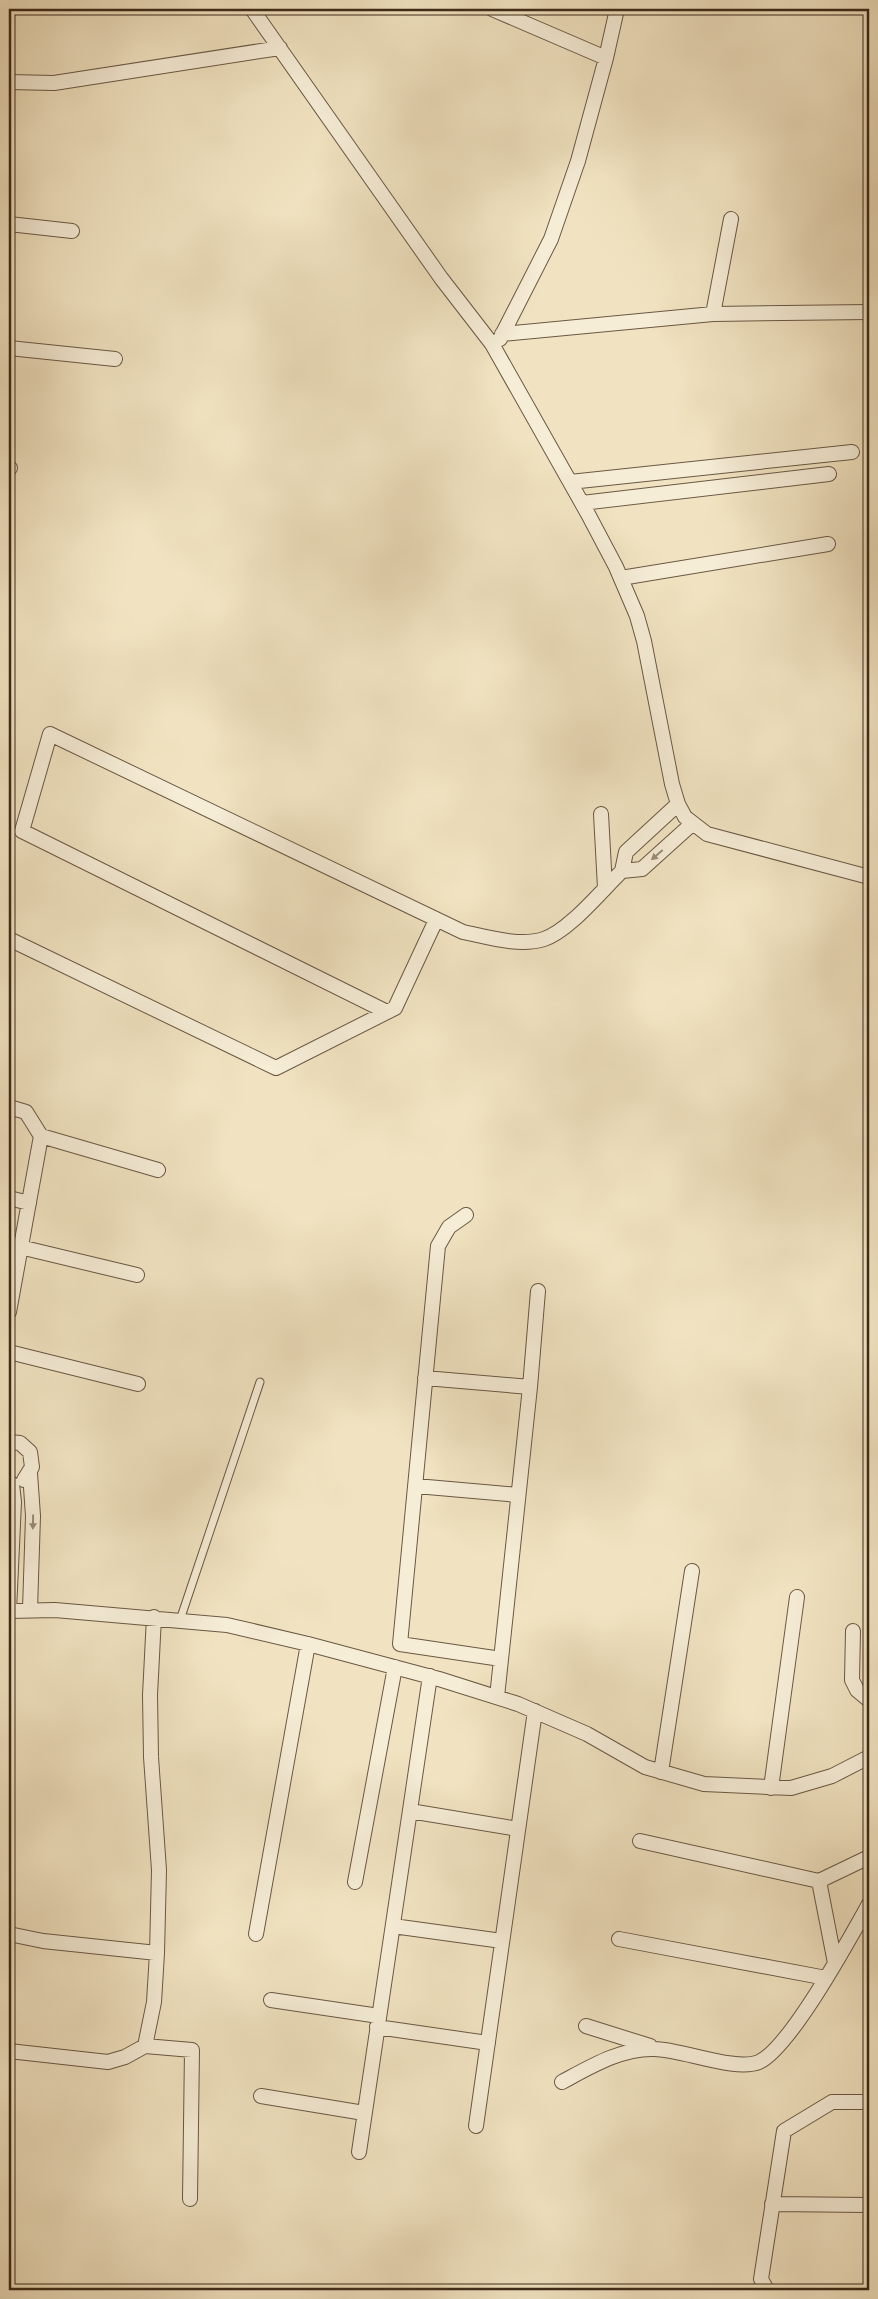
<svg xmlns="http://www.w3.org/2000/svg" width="878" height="2299" viewBox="0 0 878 2299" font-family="'Libre Bodoni',serif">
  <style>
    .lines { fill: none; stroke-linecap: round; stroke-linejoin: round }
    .service-casing { stroke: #6a5844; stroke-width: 9 }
    .minor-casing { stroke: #6a5844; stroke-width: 16 }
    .service { stroke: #f6edd7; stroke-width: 7 }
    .minor { stroke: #f6edd7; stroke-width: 14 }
    .oneway { fill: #9a8c78 }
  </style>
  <rect width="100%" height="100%" fill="#f1e3c1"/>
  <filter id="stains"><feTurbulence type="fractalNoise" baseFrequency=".004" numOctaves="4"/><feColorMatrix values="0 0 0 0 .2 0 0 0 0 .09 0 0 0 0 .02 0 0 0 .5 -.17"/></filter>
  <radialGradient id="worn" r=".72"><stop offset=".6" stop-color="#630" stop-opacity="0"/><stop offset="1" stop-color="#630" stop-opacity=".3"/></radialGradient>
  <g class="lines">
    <!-- service casing -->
    <g class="service-casing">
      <path id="service" d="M180 1620 260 1382"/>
    </g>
    <!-- minor casing -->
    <g class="minor-casing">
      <path id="minor" d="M252 9 441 278 492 344 588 514 616 567 637 616 644 641 672 784 678 804 685 817 707 834 869 877
        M492 9 606 58 617 9
        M9 82 54 83 280 48
        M9 224 72 231
        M713 314 731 219
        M502 334 713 314 869 312
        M500 339 551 239 578 161 606 58
        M9 348 115 359
        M9 467 10 468
        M570 482 852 452
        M582 503 829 474
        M621 578 828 544
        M678 804 626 852 622 871 642 869 693 823
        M601 814 605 888
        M9 939 276 1068 395 1008 436 920
        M387 1012 22 831 50 734 463 932C488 937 519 947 544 939 569 931 602 890 622 871
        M9 1107 26 1112 41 1136 9 1312
        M41 1136 158 1170
        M9 1198 29 1203
        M466 1215 449 1227 438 1246 400 1644 501 1659
        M20 1247 137 1275
        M9 1352 138 1384
        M425 1378 530 1387
        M9 1442 20 1443 30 1452 32 1467 24 1480
        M30 1473 33 1516 30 1610
        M416 1486 518 1495
        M9 1611 55 1610 227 1625 308 1644
        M9 1611 14 1502 12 1484
        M853 1631 852 1680 857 1690 869 1700
        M497 1697 530 1387 538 1291
        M661 1772 692 1571
        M771 1788 797 1597
        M410 1811 518 1829
        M640 1841 819 1881 869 1857
        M819 1881 835 1963
        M355 1882 395 1667
        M393 1926 502 1941
        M9 1934 43 1941 157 1953 159 1870 151 1757 150 1695 154 1617
        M256 1934 308 1644 439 1679 518 1704 587 1734 645 1767 704 1784 791 1788 832 1776 869 1757
        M619 1939 826 1978
        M271 2000 379 2016
        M586 2026 650 2046
        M377 2027 488 2043
        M145 2046 154 2002 157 1953
        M9 2051 108 2062 125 2057 145 2046 192 2050 190 2199
        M562 2082C590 2067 621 2048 654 2049 681 2049 736 2072 759 2062 790 2048 850 1938 869 1904
        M261 2096 364 2113
        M476 2126 535 1711
        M359 2152 430 1676
        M772 2204 869 2205
        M767 2290 761 2279 784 2131 832 2102H869"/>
    </g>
    <!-- service -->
    <use href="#service" class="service"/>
    <!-- minor -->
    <use href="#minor" class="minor"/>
  </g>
  <!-- one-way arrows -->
  <defs><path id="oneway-solid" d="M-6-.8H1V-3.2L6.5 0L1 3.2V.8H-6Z" transform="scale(1.25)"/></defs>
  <g class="oneway">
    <use href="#oneway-solid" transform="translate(657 855) rotate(139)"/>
    <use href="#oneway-solid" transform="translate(33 1522) rotate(91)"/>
  </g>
  <!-- margin -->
  <rect width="878" height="2299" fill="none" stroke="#f1e3c1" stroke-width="30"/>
  <rect x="10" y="10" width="858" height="2279" fill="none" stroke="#3d2a1a" stroke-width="2.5"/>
  <rect x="15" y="15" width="848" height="2269" fill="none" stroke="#3d2a1a"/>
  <rect width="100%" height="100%" filter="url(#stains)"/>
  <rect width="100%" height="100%" fill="url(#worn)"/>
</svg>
